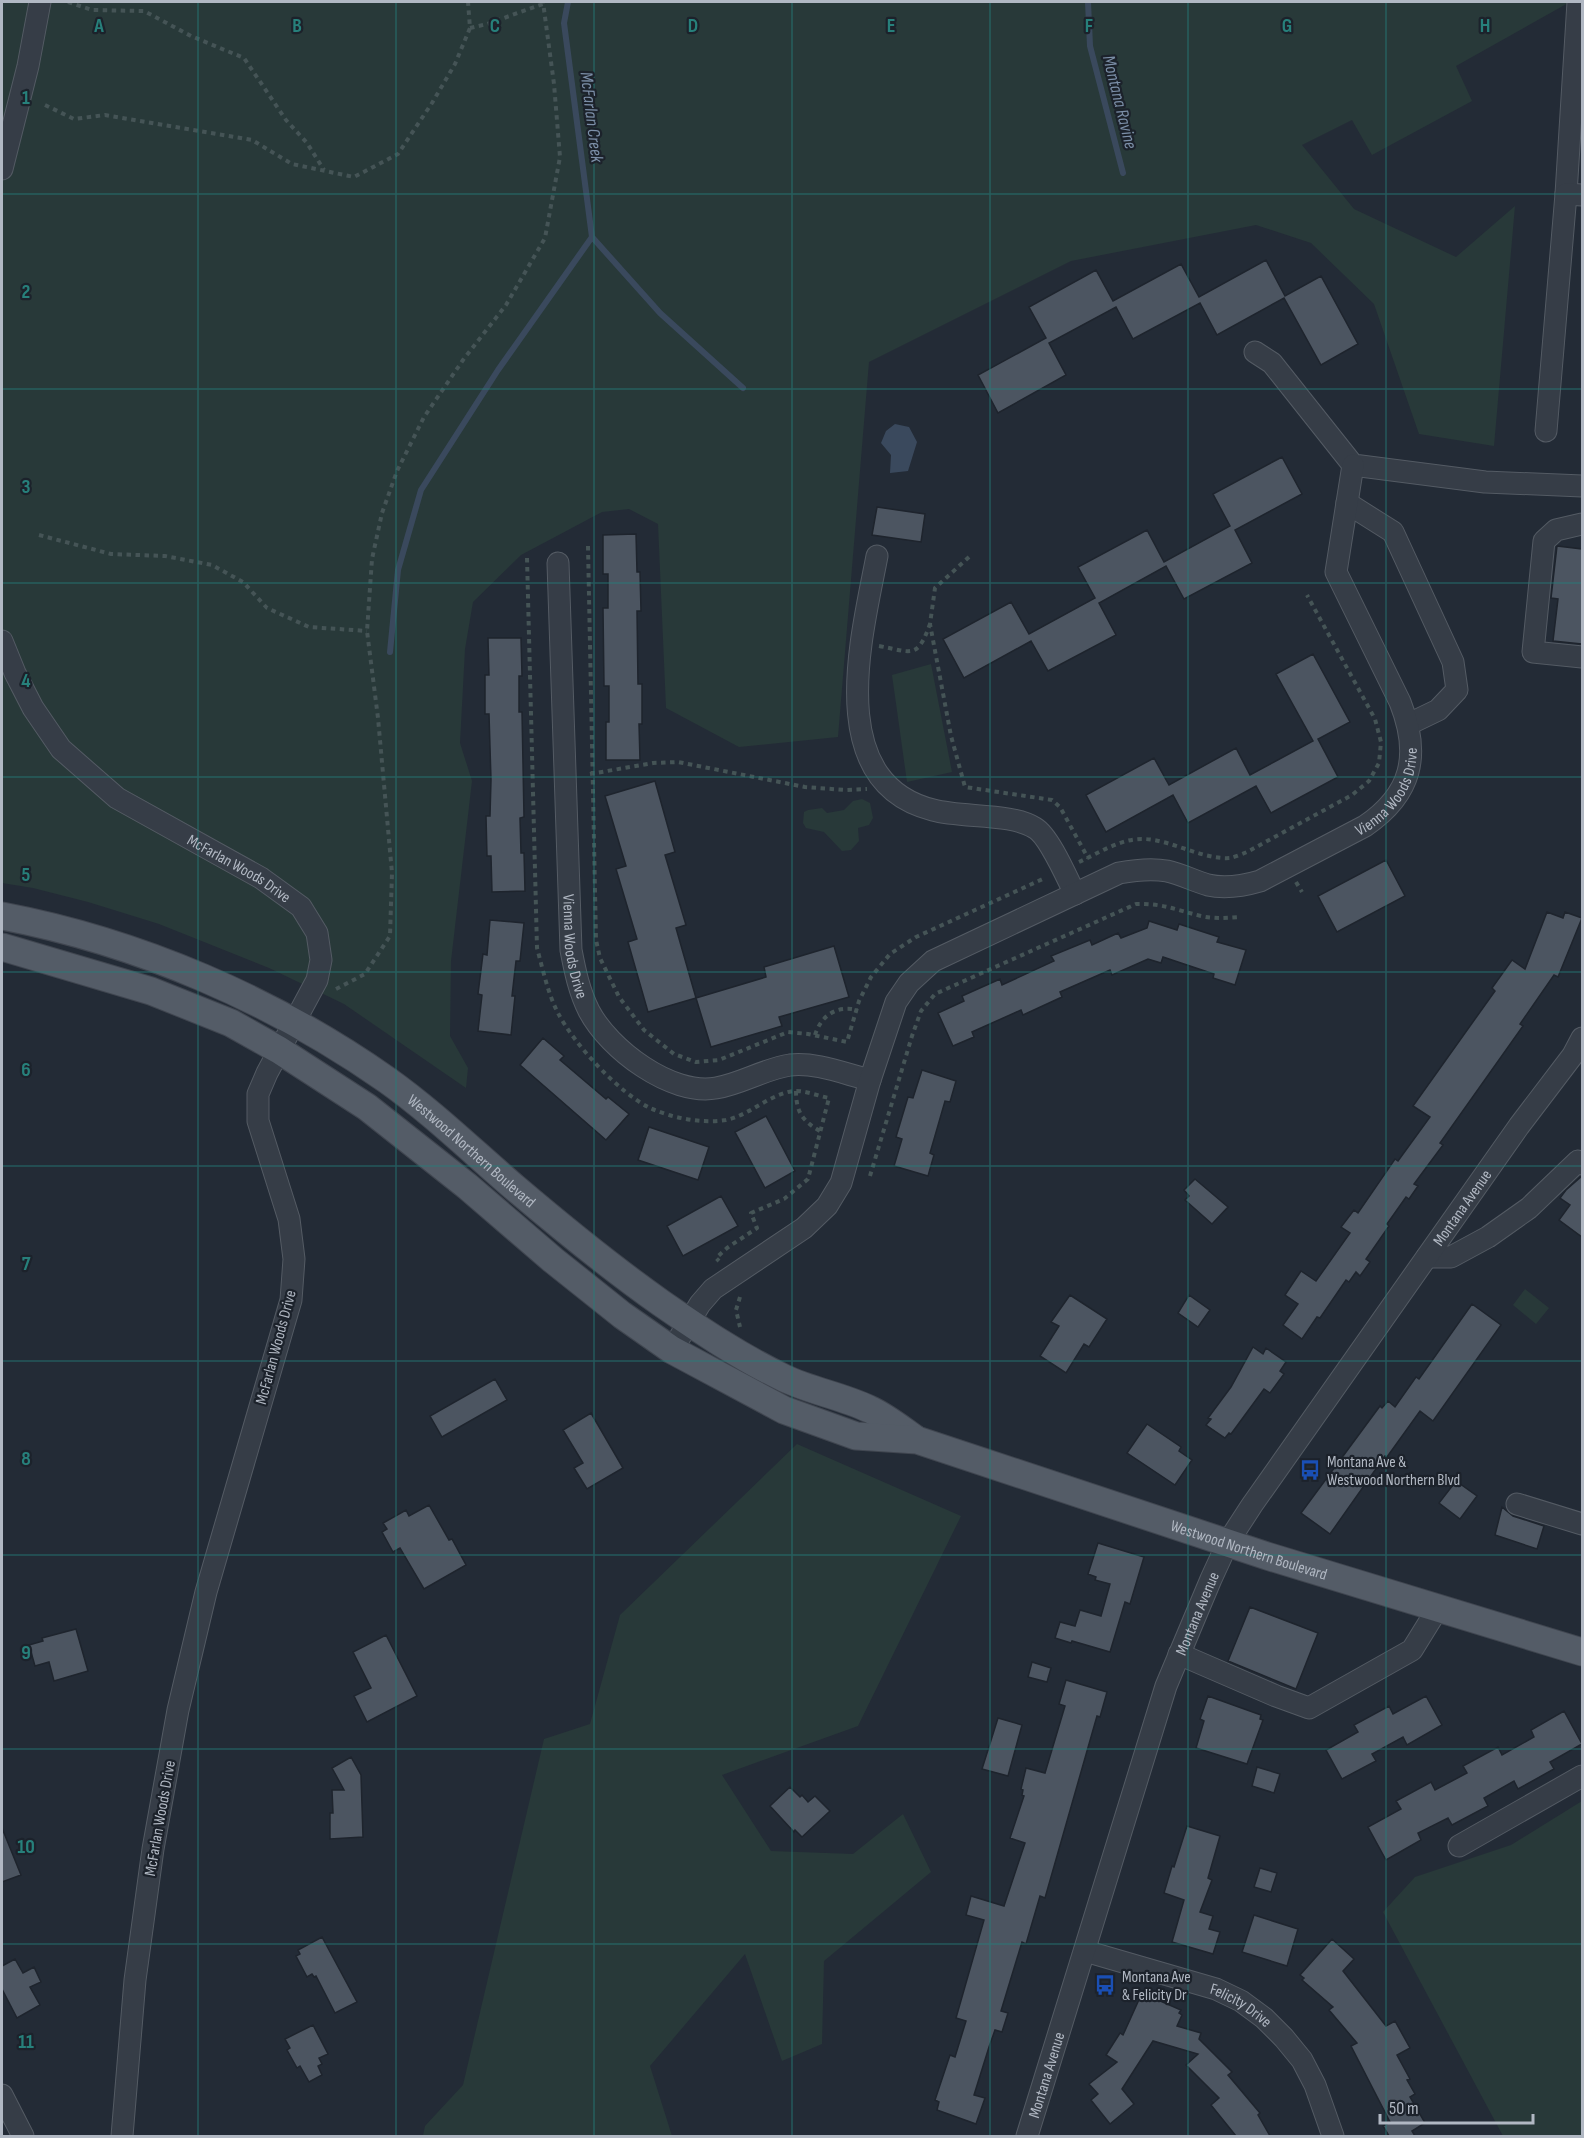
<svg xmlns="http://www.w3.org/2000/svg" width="1584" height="2138" viewBox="0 0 1584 2138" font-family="'Sofia Sans Condensed',sans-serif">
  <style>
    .green { fill: #283939 }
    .water { fill: #3a495d }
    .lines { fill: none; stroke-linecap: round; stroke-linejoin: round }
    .stream { stroke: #3a495d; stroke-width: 6 }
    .building { fill: #4c5561; stroke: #1e242d; stroke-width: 1.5 }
    .minor-casing { stroke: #545b64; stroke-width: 23 }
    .major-casing { stroke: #404650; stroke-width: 29 }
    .path { stroke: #455456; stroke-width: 4; stroke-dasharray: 4.5 4.5; stroke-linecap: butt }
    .minor { stroke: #363d47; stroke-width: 21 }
    .major { stroke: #545c67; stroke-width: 27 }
    .grid { fill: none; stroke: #27807b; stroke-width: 1.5; stroke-opacity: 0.55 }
    .labels { text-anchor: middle; stroke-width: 4.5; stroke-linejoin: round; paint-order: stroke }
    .street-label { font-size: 16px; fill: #b1b8c3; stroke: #1c222b }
    .poi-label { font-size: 16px; fill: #b1b8c3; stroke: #1c222b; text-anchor: start }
    .water-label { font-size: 18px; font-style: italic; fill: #7c8fa8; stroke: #1c222b }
    .grid-label { font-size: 20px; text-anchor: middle; font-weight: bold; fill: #27807b; stroke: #1c222b; stroke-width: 4.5; stroke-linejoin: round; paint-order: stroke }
  </style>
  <rect width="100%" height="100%" fill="#232b36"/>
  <!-- green -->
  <path class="green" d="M2 2H1570L1456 66 1472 101 1372 155 1352 120 1302 145 1354 209 1456 257 1515 206 1494 446 1419 434 1374 304 1311 243 1256 225 1071 261 869 362 838 737 739 747 666 708 658 524 629 509 602 512 521 555 473 602 465 649 460 743 472 781 451 961 450 1036 468 1068 466 1088 344 1004 269 968 159 924 88 902 33 888 2 883Z
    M931 664 952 772 907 782 892 675Z
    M862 799 870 803 873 818 869 825 858 828 859 841 851 850 842 851 824 832 806 828 803 823 804 812 808 810 822 808 827 813 844 810 853 801Z
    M1525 1289 1549 1308 1536 1324 1513 1305Z
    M797 1444 961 1516 858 1726 722 1775 771 1851 853 1854 903 1814 931 1872 824 1961 822 2044 782 2061 745 1954 650 2066 672 2136H423L425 2126 463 2085 544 1739 590 1724 620 1615Z
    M1582 1801V2136H1503L1383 1912 1415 1877 1511 1845Z"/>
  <!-- water -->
  <path class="water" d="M895 424 909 427 917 442 908 471 890 473 891 455 881 443 886 431Z"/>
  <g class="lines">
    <!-- stream -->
    <path class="stream" d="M568 2 564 23 592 237
      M1088 2 1090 46 1123 173
      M592 237 660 313 743 388
      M390 652 398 570 421 490 498 370 592 237"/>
  </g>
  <!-- building -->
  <path class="building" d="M1266 260 1285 296 1321 276 1358 344 1321 365 1284 298 1217 335 1200 303 1133 339 1116 307 1049 343 1066 375 998 413 978 375 1046 338 1029 307 1096 270 1113 301 1181 264 1199 297Z
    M1282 457 1302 494 1235 530 1252 563 1184 599 1166 566 1099 603 1116 635 1048 671 1031 641 964 678 943 639 1011 602 1029 634 1095 598 1078 567 1147 530 1164 562 1230 526 1213 494Z
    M877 507 925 514 921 542 872 535Z
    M636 534 637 572H640L641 611H637L638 684H642V724H639L640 760H606V722H609V686H604L603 608H608V574H603V535Z
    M1557 546 1582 549V644L1553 641 1558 599 1551 598Z
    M488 638H521L522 676H519V712H522L524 817 520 818 521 853H524L525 891 492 892 491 856H487L486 816H490L491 780 489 714H485V675H489Z
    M1313 654 1350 722 1318 739 1338 777 1271 813 1256 786 1188 823 1173 795 1106 832 1086 795 1154 758 1169 785 1236 748 1250 775 1313 741 1276 674Z
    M655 781 675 852 665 855 686 925 676 928 696 998 648 1012 628 942 637 939 616 869 626 866 605 796Z
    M1386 860 1405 896 1337 932 1318 896Z
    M1547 912 1563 918 1565 912 1582 918 1558 977 1554 975 1520 1024 1523 1026 1440 1143 1443 1145 1414 1184 1418 1186 1409 1199 1406 1197 1387 1224 1389 1226 1366 1259 1370 1262 1360 1276 1356 1272 1349 1282 1346 1280 1320 1318 1317 1317 1302 1339 1283 1325 1298 1304 1285 1295 1301 1271 1316 1281 1350 1233 1341 1227 1354 1210 1358 1213 1395 1159 1398 1161 1430 1117 1413 1106 1495 991 1492 988 1512 960 1525 969Z
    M490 920 524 923 520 961H516L512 996H515L511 1035 478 1031 482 995 478 994 483 954 487 955Z
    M1149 921 1177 930 1179 924 1219 937 1217 942 1246 950 1235 985 1213 978 1214 974 1163 957 1161 963 1148 959 1112 975 1110 970 1060 992 1062 997 1023 1015 1021 1010 972 1032 974 1037 953 1046 938 1013 964 1001 962 996 1000 979 1002 985 1054 961 1051 956 1090 940 1092 945 1118 933 1121 938 1147 928Z
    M834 946 849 997 779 1017 782 1026 711 1047 696 998 766 977 764 967Z
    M543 1038 564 1056 560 1060 606 1099 608 1097 629 1114 606 1140 520 1065Z
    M922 1070 956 1081 950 1102 945 1101 930 1153 934 1155 928 1176 894 1166 902 1139 896 1137 908 1097 913 1098Z
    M766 1116 795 1171 765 1188 735 1132Z
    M649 1127 709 1147 698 1180 638 1160Z
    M1582 1176V1237L1559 1220 1570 1205 1560 1198 1566 1190Z
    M1195 1179 1228 1207 1212 1224 1185 1200 1189 1196 1184 1190Z
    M721 1196 738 1226 683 1256 667 1226Z
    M1070 1295 1107 1319 1089 1347 1084 1344 1066 1373 1040 1356 1059 1326 1051 1322Z
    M1189 1295 1210 1310 1198 1327 1178 1313Z
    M1472 1304 1501 1325 1433 1421 1420 1411 1387 1457 1385 1456 1330 1534 1301 1513 1380 1406 1382 1408 1388 1401 1395 1407 1416 1377 1419 1379Z
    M1253 1347 1263 1354 1266 1348 1286 1362 1280 1371 1284 1374 1270 1393 1264 1389 1231 1434 1229 1433 1225 1438 1206 1425 1211 1419 1208 1418 1231 1387Z
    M495 1379 507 1400 442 1437 430 1416Z
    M591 1413 623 1468 587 1489 574 1468 583 1463 563 1430Z
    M1147 1424 1181 1447 1179 1451 1192 1460 1175 1485 1127 1453Z
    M1456 1481 1477 1496 1460 1519 1439 1503Z
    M429 1505 449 1540 452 1539 466 1565 424 1589 400 1548 393 1552 382 1532 387 1529 383 1523 406 1510 409 1516Z
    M1502 1507 1513 1516 1544 1526 1537 1549 1495 1535Z
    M1098 1543 1144 1557 1130 1604 1125 1602 1110 1652 1072 1641 1071 1643 1055 1638 1060 1622 1075 1626 1080 1610 1101 1616 1110 1584 1095 1580 1096 1577 1088 1574Z
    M1250 1607 1318 1633 1296 1689 1228 1661Z
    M76 1629 88 1671 54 1681 49 1662 35 1666 29 1645 43 1641 42 1638Z
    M386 1635 417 1696 367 1722 354 1696 371 1688 353 1652Z
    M1032 1662 1051 1668 1047 1682 1028 1677Z
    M1066 1680 1107 1692 1100 1717 1097 1716 1045 1898 1040 1896 1026 1944 1022 1942 1001 2011 1008 2013 1002 2032 995 2030 989 2047 974 2095 985 2098 976 2124 937 2110 939 2102 935 2100 950 2055 955 2057 966 2021 956 2018 984 1920 966 1915 971 1896 1004 1906 1025 1843 1010 1838 1024 1796 1022 1795 1023 1790 1021 1789 1026 1768 1045 1773 1065 1706 1059 1704Z
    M1208 1696 1261 1715 1260 1719 1263 1720 1247 1764 1196 1748 1204 1721 1200 1719Z
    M1426 1696 1442 1725 1407 1745 1403 1737 1372 1754 1376 1761 1342 1779 1326 1750 1358 1732 1354 1725 1389 1706 1393 1714Z
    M1564 1711 1582 1744 1550 1762 1554 1769 1518 1789 1514 1781 1484 1798 1488 1806 1452 1825 1448 1818 1418 1833 1421 1840 1386 1860 1368 1827 1401 1809 1396 1801 1431 1782 1435 1790 1467 1773 1463 1766 1498 1747 1502 1755 1534 1737 1531 1730Z
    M998 1718 1022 1725 1008 1776 982 1769Z
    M351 1757 361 1775 363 1837 330 1839V1813H333L332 1790H344L332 1768Z
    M1257 1767 1280 1774 1274 1793 1252 1786Z
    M790 1787 800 1797 802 1795 808 1802 815 1796 830 1811 802 1837 795 1830 794 1832 770 1806Z
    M1187 1826 1220 1836 1208 1878 1212 1880 1200 1912 1213 1916 1209 1929 1220 1932 1213 1954 1172 1942 1184 1900 1164 1893 1172 1866 1174 1867Z
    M2 1828 21 1875 2 1882Z
    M1260 1868 1277 1873 1271 1892 1254 1887Z
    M1254 1915 1298 1929 1287 1966 1242 1952Z
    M322 1937 357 2002 335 2013 316 1976 314 1977 312 1974 307 1977 296 1956 300 1954 298 1950Z
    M1332 1939 1354 1959 1343 1971 1386 2026 1395 2021 1410 2048 1397 2055 1410 2079 1407 2080 1415 2094 1410 2097 1425 2123 1412 2131 1415 2136H1389L1383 2126 1390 2122 1351 2046 1357 2043 1329 2010 1333 2007 1302 1980 1304 1978 1300 1975Z
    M15 1959 23 1973 34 1967 41 1982 30 1987 40 2005 17 2018 2 1989V1966Z
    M1142 1993 1181 2010 1179 2013 1182 2015 1177 2026 1201 2033 1199 2039 1232 2072 1228 2075 1260 2113 1258 2115 1270 2136H1236L1211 2105 1219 2098 1186 2065 1198 2054 1153 2041 1122 2089 1134 2104 1110 2124 1091 2100 1098 2094 1089 2084 1117 2062 1106 2055 1120 2033 1123 2035Z
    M313 2025 328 2054 319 2058 322 2064 318 2066 322 2075 309 2082 300 2066 297 2068 287 2050 290 2048 285 2039Z"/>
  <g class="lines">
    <!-- minor casing -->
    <g class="minor-casing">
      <g id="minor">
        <path d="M2 169 28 66 40 2"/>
        <path d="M1566 194 1578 2"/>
        <path d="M1255 352 1272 363 1353 465 1485 482 1582 486"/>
        <path d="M1546 431 1566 194 1582 195"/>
        <path d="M1347 503 1393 532 1453 662 1457 690 1438 710 1409 724"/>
        <path d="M1582 524 1556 530 1544 541 1533 652 1582 657"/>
        <path d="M877 556C862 635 822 782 933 810 962 818 1012 813 1035 828 1049 836 1067 878 1075 894"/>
        <path id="s1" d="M558 563 571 950C575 971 579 991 589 1011 609 1049 671 1096 716 1088 741 1084 764 1069 790 1065 816 1062 845 1074 870 1080"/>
        <path id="s2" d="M2 641 15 673 33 708 61 749 117 798 261 878 301 907 317 933 321 960 317 980 267 1073 258 1094V1121L289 1219 294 1259 291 1300 206 1592 178 1710 153 1849 135 1980 122 2136"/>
        <path d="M1427 1257H1451L1488 1237 1529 1208 1578 1161 1582 1164"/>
        <path id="s3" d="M672 1350 700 1304 713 1289 804 1228 827 1206 841 1183 870 1080 896 1002 909 983 933 961 1119 873C1135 870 1151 868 1167 871 1181 874 1194 881 1208 885 1225 889 1243 886 1260 881L1365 826C1412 794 1421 755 1400 702L1336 572 1353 465"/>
        <path d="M1517 1504 1582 1524"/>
        <path d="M1179 1654 1276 1696 1309 1708 1412 1650 1438 1608"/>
        <path d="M1459 1846 1582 1776"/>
        <path id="s4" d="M1085 1951 1216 1989 1241 2001 1264 2018 1284 2038 1302 2060 1315 2085 1333 2136"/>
        <path d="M2 2095 23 2136"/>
        <path id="s5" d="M1027 2136 1166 1686 1211 1579 1228 1542 1252 1505 1519 1126 1573 1055 1582 1038"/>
      </g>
    </g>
    <!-- major casing -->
    <g class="major-casing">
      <g id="major">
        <path id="s6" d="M2 916C139 942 273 1000 387 1080 432 1112 472 1151 514 1187 561 1227 610 1267 661 1303 700 1330 740 1357 784 1378 811 1391 842 1396 869 1409 885 1416 900 1428 914 1438"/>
        <path id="s7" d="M2 947 151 991 231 1023 279 1050 367 1107 467 1186 553 1260 622 1315 672 1350 784 1410 856 1436 917 1440 1267 1556 1582 1652"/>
      </g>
    </g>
    <!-- path -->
    <path class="path" d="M68 2 92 10 144 11 191 36 244 58 286 120 307 143 324 170
      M470 28 487 24 543 4
      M45 105 74 119 105 115 252 140 292 164 354 177 398 154 432 103 455 64 470 28 468 2
      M39 535 111 554 165 556 212 565 243 582 267 608 309 627 367 631
      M588 546 596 940 600 958 619 997 644 1030 674 1054 696 1062 719 1060 788 1032 808 1034 847 1042 859 1001 871 977 890 954 916 937 1045 878
      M969 557 935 588 930 624 951 736 965 787 1052 800 1060 807 1088 858
      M527 558 537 948C543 970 548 994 558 1013 574 1044 619 1093 650 1108 672 1118 702 1124 726 1120 750 1115 768 1095 793 1091 804 1090 818 1096 829 1098L808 1179 784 1199 751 1213 757 1228 727 1248 716 1258 719 1261
      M879 646C912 652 917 660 930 624
      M590 774 653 763 678 762 805 787 845 790 867 789
      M1079 862C1099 853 1121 838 1144 839 1172 840 1203 860 1230 858 1235 857 1242 854 1247 852L1352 795 1369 781 1379 763 1381 742 1375 719 1307 595
      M1296 882 1302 892
      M336 989 365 974 390 936 392 873 378 718 367 631 372 559 382 513 397 471 424 417 463 360 506 305 545 238 560 157 554 84 543 2
      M815 1035C821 1016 836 1005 857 1010
      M796 1091C796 1111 802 1121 820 1131
      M870 1176 912 1036 921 1011 935 994 1136 904C1162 903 1176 910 1201 916 1214 919 1226 918 1239 917
      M740 1297 736 1310 740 1327"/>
    <!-- minor -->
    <use href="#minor" class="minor"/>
    <!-- major -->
    <use href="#major" class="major"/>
  </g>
  <!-- grid -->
  <path class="grid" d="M198 2V2136M396 2V2136M594 2V2136M792 2V2136M990 2V2136M1188 2V2136M1386 2V2136M2 194H1582M2 389H1582M2 583H1582M2 777H1582M2 972H1582M2 1166H1582M2 1361H1582M2 1555H1582M2 1749H1582M2 1944H1582"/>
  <!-- icons -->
  <defs>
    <g id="bus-bare" transform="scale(1.62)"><path d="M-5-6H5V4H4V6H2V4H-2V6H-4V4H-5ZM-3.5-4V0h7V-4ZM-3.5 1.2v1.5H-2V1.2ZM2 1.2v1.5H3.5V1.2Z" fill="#1a4fb4" stroke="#1c222b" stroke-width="2.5" paint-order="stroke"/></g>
  </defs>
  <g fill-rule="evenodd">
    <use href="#bus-bare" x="1310" y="1470"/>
    <use href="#bus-bare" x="1105" y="1985"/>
  </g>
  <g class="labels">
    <!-- street labels -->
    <g class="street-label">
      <text dy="6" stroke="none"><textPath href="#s3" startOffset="998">Vienna Woods Drive</textPath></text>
      <text dy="6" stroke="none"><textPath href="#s2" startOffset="339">McFarlan Woods Drive</textPath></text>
      <text dy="6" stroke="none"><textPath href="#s1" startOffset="384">Vienna Woods Drive</textPath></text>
      <text dy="6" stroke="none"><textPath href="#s6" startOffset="532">Westwood Northern Boulevard</textPath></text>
      <text dy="6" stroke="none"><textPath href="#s5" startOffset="1036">Montana Avenue</textPath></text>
      <text transform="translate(275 1347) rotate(-75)" y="6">McFarlan Woods Drive</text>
      <text dy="6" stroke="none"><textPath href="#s7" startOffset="1406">Westwood Northern Boulevard</textPath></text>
      <text dy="6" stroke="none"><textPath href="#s5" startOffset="550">Montana Avenue</textPath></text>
      <text transform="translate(159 1818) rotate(-80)" y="6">McFarlan Woods Drive</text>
      <text dy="6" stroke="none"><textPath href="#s4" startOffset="166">Felicity Drive</textPath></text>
      <text dy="6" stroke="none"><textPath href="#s5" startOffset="64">Montana Avenue</textPath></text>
    </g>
    <!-- poi labels -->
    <g class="poi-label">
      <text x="1327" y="1467">Montana Ave &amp;<tspan x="1327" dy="18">Westwood Northern Blvd</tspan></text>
      <text x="1122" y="1982">Montana Ave<tspan x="1122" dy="18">&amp; Felicity Dr</tspan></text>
    </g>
    <!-- water labels -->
    <g class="water-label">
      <text transform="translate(1120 102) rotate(76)" y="6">Montana Ravine</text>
      <text transform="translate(592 117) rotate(83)" y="6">McFarlan Creek</text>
    </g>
  </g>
  <g class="grid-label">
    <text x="99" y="32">A</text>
    <text x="297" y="32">B</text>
    <text x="495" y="32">C</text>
    <text x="693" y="32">D</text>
    <text x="891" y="32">E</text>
    <text x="1089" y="32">F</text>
    <text x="1287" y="32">G</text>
    <text x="1485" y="32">H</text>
    <text x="26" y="104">1</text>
    <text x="26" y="298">2</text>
    <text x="26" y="493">3</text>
    <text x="26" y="687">4</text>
    <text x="26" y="881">5</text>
    <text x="26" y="1076">6</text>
    <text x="26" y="1270">7</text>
    <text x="26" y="1465">8</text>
    <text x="26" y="1659">9</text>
    <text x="26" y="1853">10</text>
    <text x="26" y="2048">11</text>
  </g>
  <!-- border -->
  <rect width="1584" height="2138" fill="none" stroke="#b1b8c3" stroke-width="6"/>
  <!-- scale -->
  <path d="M1380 2114v9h153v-9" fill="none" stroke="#b1b8c3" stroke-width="3"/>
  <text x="1389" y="2114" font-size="18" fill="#b1b8c3" stroke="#1c222b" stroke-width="4.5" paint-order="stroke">50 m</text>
</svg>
